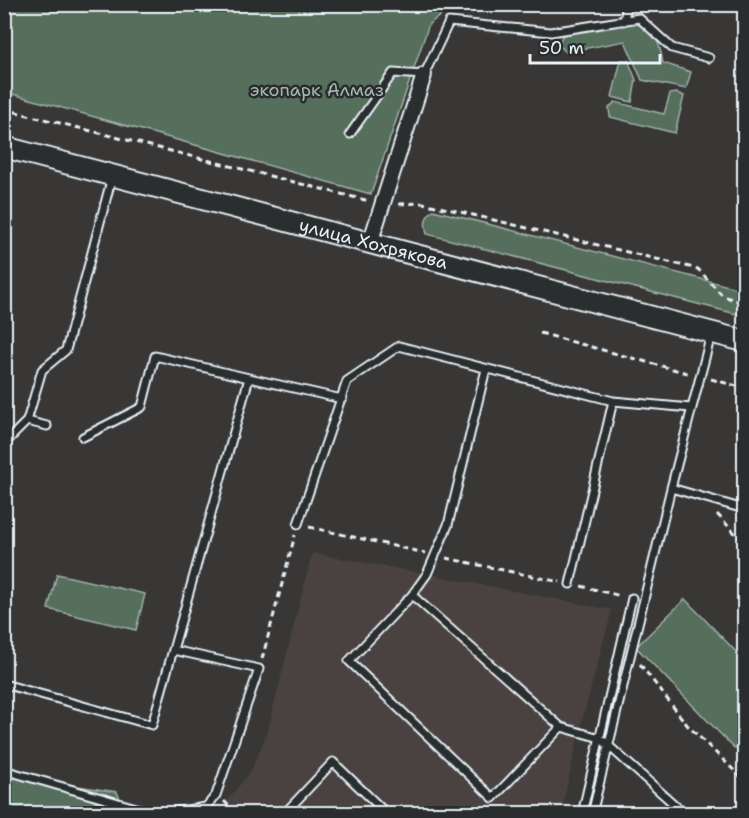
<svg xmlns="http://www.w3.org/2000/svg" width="749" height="818" viewBox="0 0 749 818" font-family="'Shantell Sans',sans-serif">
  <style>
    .built { fill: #484340 }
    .green { fill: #566e5b; stroke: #9fb0aa; stroke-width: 1.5 }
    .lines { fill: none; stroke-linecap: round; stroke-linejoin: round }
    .service-casing { stroke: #e8f1f8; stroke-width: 11 }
    .minor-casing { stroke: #e8f1f8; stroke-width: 18 }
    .secondary-casing { stroke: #e8f1f8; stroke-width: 24 }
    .path { stroke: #e8f1f8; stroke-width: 3; stroke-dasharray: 6 4.5; stroke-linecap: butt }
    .service { stroke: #2a2d2e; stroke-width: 7 }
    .minor { stroke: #2a2d2e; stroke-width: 14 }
    .secondary { stroke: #2a2d2e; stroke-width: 20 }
    .labels { text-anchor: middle; stroke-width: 5; stroke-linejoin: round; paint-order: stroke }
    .park-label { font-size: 18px; fill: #a6b6b1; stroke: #2a2d2e }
    .street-label { font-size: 18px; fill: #e8f1f8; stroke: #2a2d2e }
  </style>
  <rect width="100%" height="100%" fill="#383736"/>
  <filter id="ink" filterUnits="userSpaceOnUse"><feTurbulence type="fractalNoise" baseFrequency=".0167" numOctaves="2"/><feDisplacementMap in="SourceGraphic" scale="12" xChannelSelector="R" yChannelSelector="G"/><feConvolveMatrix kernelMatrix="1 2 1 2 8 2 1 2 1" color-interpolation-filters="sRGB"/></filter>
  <g filter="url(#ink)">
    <!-- built -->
    <path class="built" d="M312 553 427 574 612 610 579 732 561 813 216 814 251 771 267 733Z"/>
    <!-- green -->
    <path class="green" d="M4 5H455L429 24 371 194 5 92Z
      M631 22C656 30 659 39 663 63L691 72 686 89 642 80 625 41 566 52 558 44 563 35Z
      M621 60H628L636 80 632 102 612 97Z
      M677 93 684 96 675 133 610 117 609 108 615 102 664 114 670 94Z
      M433 210 744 290V316L427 234C424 223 425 217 433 210Z
      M57 574 145 594 136 630 48 609Z
      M685 599 744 660V740L735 749 636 647Z
      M5 775 117 792 126 813 5 814Z"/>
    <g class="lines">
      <!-- service casing -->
      <g class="service-casing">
        <path id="service" d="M624 21 627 4
          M350 134 393 73 424 75 449 22 551 32 639 18 672 48 709 58
          M486 369 448 525 427 574 412 595 561 727 600 738 685 814
          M27 421 47 426
          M83 437 142 407 155 356 249 378
          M4 444 27 421 42 370 66 350 112 177
          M671 488 744 509
          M298 524 347 381 399 346 613 401 691 408
          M570 584 613 401
          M412 595 349 661 493 798 561 727
          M4 684 152 725 249 378 342 399
          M4 770 157 814
          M160 814 206 807 216 795 259 669 173 650
          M284 814 333 762 387 814
          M582 814 632 598
          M592 814 671 488 711 335"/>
      </g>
      <!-- minor casing -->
      <g class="minor-casing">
        <path id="minor" d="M370 243 424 75"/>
      </g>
      <!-- secondary casing -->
      <g class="secondary-casing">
        <g id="secondary">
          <path id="s1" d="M4 147 744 341"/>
        </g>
      </g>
      <!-- path -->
      <path class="path" d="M464 11 472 4
        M4 109 369 201
        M399 204 423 203 698 269 723 296 744 303
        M540 333 691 374
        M711 379 744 388
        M717 514 744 543
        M309 527 425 553
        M446 558 560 582
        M581 586 621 596
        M262 659 295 535
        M640 664 688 726 744 780
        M224 801 237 814"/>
      <!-- service -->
      <use href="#service" class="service"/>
      <!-- minor -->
      <use href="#minor" class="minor"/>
      <!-- secondary -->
      <use href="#secondary" class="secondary"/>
    </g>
  </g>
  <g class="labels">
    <!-- park labels -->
    <g class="park-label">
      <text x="317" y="96">экопарк Алмаз</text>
    </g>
    <!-- street labels -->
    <g class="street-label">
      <text dy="6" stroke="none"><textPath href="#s1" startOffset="382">улица Хохрякова</textPath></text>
    </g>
  </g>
  <!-- margin -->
  <rect width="749" height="818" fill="none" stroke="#2a2d2e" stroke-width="24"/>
  <rect x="12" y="12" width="725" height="794" fill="none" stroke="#e8f1f8" stroke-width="2" filter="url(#ink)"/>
  <!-- scale -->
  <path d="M530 54v9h130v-9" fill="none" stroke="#e8f1f8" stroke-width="3"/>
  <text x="539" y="54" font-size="18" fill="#e8f1f8" stroke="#2a2d2e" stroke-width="4.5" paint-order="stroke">50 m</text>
</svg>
